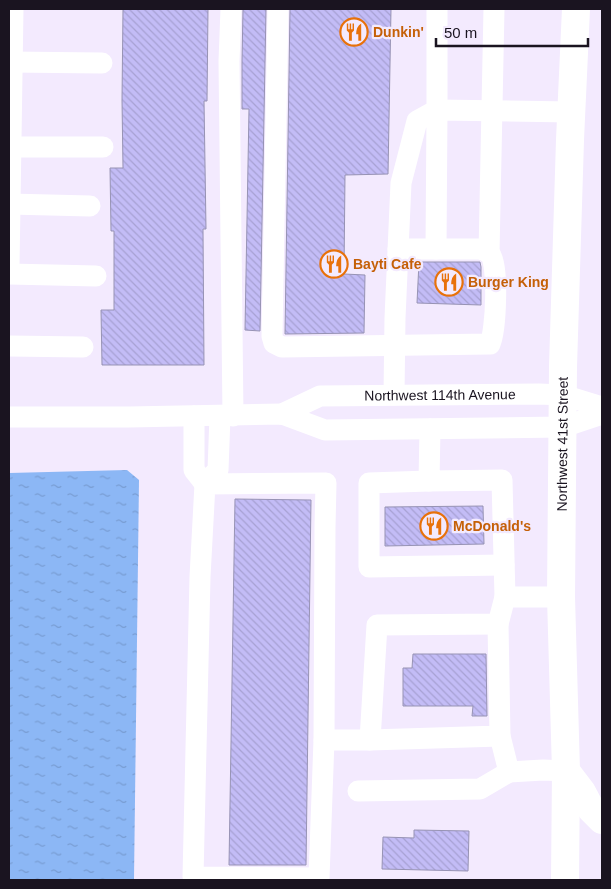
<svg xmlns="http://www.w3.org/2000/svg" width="611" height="889" viewBox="0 0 611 889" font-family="Arial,sans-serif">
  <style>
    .water { fill: url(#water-ripples) }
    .building { fill: url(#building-back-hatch); stroke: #9793b4 }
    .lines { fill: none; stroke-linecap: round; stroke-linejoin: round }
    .minor { stroke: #fff; stroke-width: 21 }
    .major { stroke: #fff; stroke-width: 28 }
    .labels { text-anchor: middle; stroke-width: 4.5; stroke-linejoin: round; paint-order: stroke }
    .food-label { font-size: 14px; font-weight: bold; fill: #c56008; stroke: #f3eafe; text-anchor: start }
    .street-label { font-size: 14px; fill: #1a1420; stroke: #f3eafe }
  </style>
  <defs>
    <pattern id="water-ripples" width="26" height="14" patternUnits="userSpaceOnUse" patternTransform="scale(1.25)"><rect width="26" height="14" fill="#8cb7f5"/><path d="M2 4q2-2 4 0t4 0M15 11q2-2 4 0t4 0" fill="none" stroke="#789cd2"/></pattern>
    <pattern id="building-back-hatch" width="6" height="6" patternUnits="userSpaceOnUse" patternTransform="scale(1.25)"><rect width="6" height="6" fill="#c3bcf6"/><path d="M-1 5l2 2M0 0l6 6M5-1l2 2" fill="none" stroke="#a7a1d3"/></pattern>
  </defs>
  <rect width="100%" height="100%" fill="#f3eafe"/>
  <!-- water -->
  <path class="water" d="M127 470 139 480 134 880H9V473Z"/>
  <!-- building -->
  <path class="building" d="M123 9H208L207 101H204L206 229H203L204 365H102L101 310H114V231H111L110 168H123L122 100Z
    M243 9H266L260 331 245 330 249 109H242V61Z
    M290 9H391L388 174 345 175 344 274 365 275 364 333 285 334Z
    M419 262H480L481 267V305L417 303Z
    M235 499 311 500 306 865H229Z
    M483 506 484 544 385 546V507Z
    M413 654H486L487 716H472L473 706H403V668H412Z
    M414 830 469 831 468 871 382 869 383 837 414 838Z"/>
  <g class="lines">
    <!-- minor -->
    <g class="minor">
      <path d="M231 9 229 61 233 416"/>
      <path d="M278 9 272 336 274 343 282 347 490 344C496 330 499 265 490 254 488 252 483 250 480 249H398"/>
      <path d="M9 62 102 63"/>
      <path d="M11 147H103"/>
      <path d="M9 204 90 206"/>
      <path d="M436 249 437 110 571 112"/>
      <path d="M489 253 494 9"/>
      <path d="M9 268 13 9"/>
      <path d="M9 274 96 276"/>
      <path d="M9 346 83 347"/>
      <path d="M394 395 395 318 401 183 417 121 437 110V9"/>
      <path id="s1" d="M282 414 320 396 539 394 563 395 602 407"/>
      <path d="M194 416V470L205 484"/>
      <path d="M9 417H129L282 414 325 430 563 427 602 414"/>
      <path d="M430 429 429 481 502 480 505 597H561"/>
      <path d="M429 481 369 483V567L504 565"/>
      <path d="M205 484 326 483 325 527 324 740 319 878 193 877 200 577 205 484 218 470 220 416"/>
      <path d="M500 736 509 772 543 770 566 771"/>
      <path d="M324 740H370L377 625 498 624 505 597"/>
      <path d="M370 740 500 736 498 624"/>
      <path d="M358 791 480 789 509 772"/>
    </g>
    <!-- major -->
    <g class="major">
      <path d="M566 771 582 792 591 809 602 820"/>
      <path id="s2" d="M565 880 566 771 561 597 563 367 570 140 576 9"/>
    </g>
  </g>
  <!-- icons -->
  <defs>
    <g id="restaurant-ring" transform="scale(1.4375)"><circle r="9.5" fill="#f3eafe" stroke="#e8710a" stroke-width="1.5"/><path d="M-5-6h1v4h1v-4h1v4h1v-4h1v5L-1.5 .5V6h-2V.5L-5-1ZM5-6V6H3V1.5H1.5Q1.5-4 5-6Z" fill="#e8710a"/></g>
  </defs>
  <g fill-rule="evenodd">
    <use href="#restaurant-ring" x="354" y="32"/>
    <use href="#restaurant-ring" x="334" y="264"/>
    <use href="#restaurant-ring" x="449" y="282"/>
    <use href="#restaurant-ring" x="434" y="526"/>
  </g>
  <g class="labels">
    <!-- food labels -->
    <g class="food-label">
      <text x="373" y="37">Dunkin'</text>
      <text x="353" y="269">Bayti Cafe</text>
      <text x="468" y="287">Burger King</text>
      <text x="453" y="531">McDonald's</text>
    </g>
    <!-- street labels -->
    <g class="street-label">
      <text dy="5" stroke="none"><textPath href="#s1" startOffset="162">Northwest 114th Avenue</textPath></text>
      <text dy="5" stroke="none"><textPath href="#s2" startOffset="436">Northwest 41st Street</textPath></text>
    </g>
  </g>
  <!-- border -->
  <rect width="611" height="889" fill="none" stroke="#1a1420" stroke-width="20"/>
  <!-- scale -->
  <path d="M436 38v8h152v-8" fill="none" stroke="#1a1420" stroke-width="2.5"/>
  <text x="444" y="38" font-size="15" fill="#1a1420" stroke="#f3eafe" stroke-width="4" paint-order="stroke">50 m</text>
</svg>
